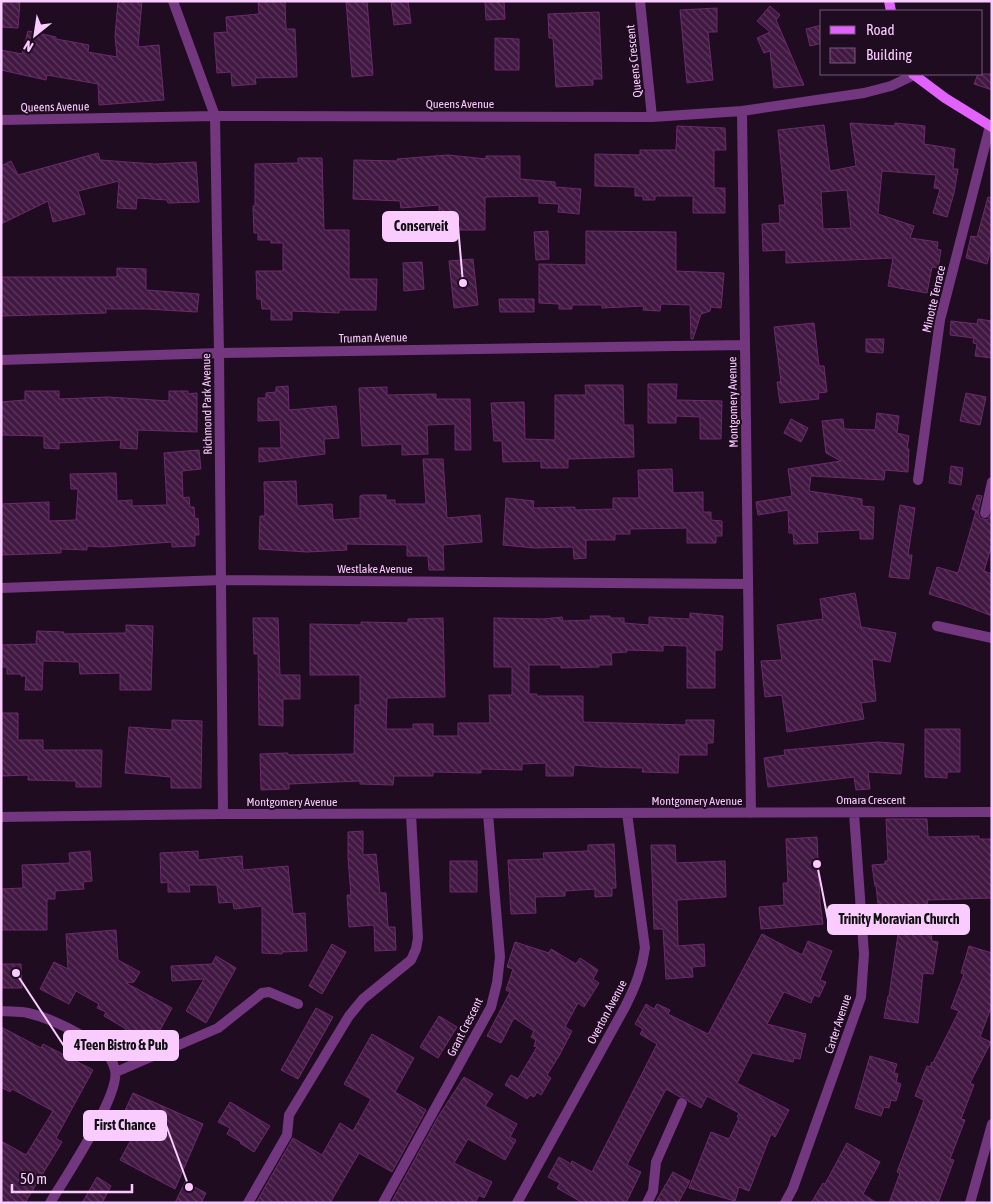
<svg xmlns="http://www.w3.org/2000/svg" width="993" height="1204" viewBox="0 0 993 1204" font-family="'Asap Condensed',sans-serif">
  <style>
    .building { fill: url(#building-back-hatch); stroke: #6c2a6d; fill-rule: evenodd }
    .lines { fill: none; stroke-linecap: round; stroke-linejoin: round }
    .street { stroke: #73377f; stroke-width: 10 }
    .secondary { stroke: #e262ff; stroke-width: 10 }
    .labels { text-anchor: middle; stroke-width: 4; stroke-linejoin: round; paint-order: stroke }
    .street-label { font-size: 12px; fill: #facbff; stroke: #1f0c20 }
    .leader { fill: none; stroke: #facbff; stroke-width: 2 }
    .callout-dot { fill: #facbff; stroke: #1f0c20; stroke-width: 2 }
    .callout { fill: #facbff; stroke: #facbff; stroke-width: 2 }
    .callout-label { font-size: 14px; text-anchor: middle; font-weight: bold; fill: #111 }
  </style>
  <defs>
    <pattern id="building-back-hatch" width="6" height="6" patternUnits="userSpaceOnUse" patternTransform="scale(1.25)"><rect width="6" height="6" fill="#411841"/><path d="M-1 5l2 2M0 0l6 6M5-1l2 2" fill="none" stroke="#5d385e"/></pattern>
  </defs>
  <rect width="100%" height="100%" fill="#1f0c20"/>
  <!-- building -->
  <path class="building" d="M1 1H20L18 28 1 27Z
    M118 1H142L138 47 159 45 164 100 99 105 98 84 47 75 46 80 1 70V50L22 54 28 31 56 37V39L89 45 88 52 117 57 115 36Z
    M258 1H285L286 29H295L297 77 255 78 256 84 232 86 231 72 217 73 214 33 227 32 226 17 259 14Z
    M346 1H367L373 75 352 77Z
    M391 1H408L411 23 394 25Z
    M485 1H504L505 19 486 20Z
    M770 6 780 15 776 20 804 85 774 88 770 51 764 53 757 38 770 32 757 21Z
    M717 8V32H708L713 80 687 83 680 10Z
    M599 12 602 79H593V85L556 87 553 38H549L548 14Z
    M822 25V43L810 46 806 29Z
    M495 38 519 39V70H495Z
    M978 74H992V90L974 84Z
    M850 123 895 126V123L925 126 924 144 955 149 953 169H958L954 193 947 217 933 213 940 189 934 188 936 175 882 171 878 214 914 226 910 238 938 242 937 249 941 250 938 268 932 267 927 293 888 286 893 258 786 263V250L763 251 762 224 780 223 779 205H785L778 130 824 125 830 171 856 166ZM847 190 851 228 823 229 821 192Z
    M677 126 725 128 726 150H714V188H725V213H693V196H655V200H643V196H635V187L595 186V154L640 155V150H676Z
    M98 153 100 160 155 164 196 162 199 202 168 203 167 200 137 198 136 209 117 208 119 181 78 191 85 214 53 222 48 201 1 224V166L11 161 18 175Z
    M448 155 486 159V156H520V179L555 182V187L581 189 579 214 558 212 559 204 539 203V196L485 197V230H439V205L401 208 400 201 353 199 354 160 398 161 397 159Z
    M298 158H322L324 230H349V279H377L376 310H339V313L292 311V320H271V309H262L261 299H257L256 271H283V243H271V240H258V233H254L253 206H255V164L298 163Z
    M988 197 992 198V245L987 264 966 258 971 236 977 237Z
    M548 231 549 259 536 260 534 232Z
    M586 231 676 232V271L724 273 721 308 711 307 710 311 701 314 693 339H691L690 305 661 304 660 311 643 310 644 306 602 308V305H572V309H559V304L539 303V264L586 265Z
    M473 259 478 305 454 308 449 261Z
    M422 262 424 289 404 291 403 263Z
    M117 268 146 269V290L199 294 197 312 146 309H106V313L1 316V277H117Z
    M499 299H534V312H500Z
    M978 319 992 321V358L975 356 977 344 973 343 974 338 950 335 951 321 977 324Z
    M814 323 819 366H824L827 392 818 393 819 399 780 403 777 382H781L774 327Z
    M866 339H884L883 353 866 352Z
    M648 384H677L676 400 722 401 721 439H700V417L676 416V423H648Z
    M585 385H623L624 425H633L634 457 568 459V468H541V461L503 462 502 441H494L491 403 524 402 525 439 555 440V395H586Z
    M288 386 289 410 336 406 339 438 324 439 325 454 259 462V448H281L280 420 258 421V398H266V393L276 392V387Z
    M387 387V395L436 394V399H470L471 450H455V424L427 425 428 454 402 455V444L362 446 359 388Z
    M25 391H59V399L108 397 169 401V391H188V394L197 393V432L138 430 137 449 120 448 121 440 59 443V449L44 448V436L1 435V402L25 400Z
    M966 393 986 397 980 425 960 421Z
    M877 413 899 416 897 433 909 436 907 449H909L908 472 885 470 884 480 811 476 809 491 862 499V506L874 507 873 539H860V530L817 532 818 543 794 544 793 533H789L788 510 758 515 756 502 792 496 788 469 841 461 826 453 822 421 843 419 844 429 875 430Z
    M791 419 808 428 801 442 784 433Z
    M199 450 201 469 182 471 183 498 189 497 190 507H194L195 519 198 518 199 535H195V546L172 547V542L103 547 87 546V550L61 549V553L1 555V504L49 502V521L76 520 78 489H71L70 474 116 473 117 501 132 500V506L167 505 164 453Z
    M423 459H443L447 518 480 515 482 542 443 545 444 570H429L428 556H407V545L346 544 347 550 307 552 259 549 260 516H265L264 482 296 481 297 506 332 504 333 520 360 518V496L363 495H386V500H395V504H426Z
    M951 466 963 468 961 485 949 483Z
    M672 469 673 493 703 492V512H711V520L722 521V536H716V543H687V528L630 529V534H615V540H586V558L574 559 573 547 534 548 503 545 506 498 534 501 533 508 575 507V510L613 509V498H639L638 470Z
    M977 495 982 496 978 512 980 518 987 520 992 514V544L984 571 992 574V616L961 604 929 594 937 567 958 573 976 511 972 509Z
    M900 505 915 508 908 555H912L909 579 889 577Z
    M855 593 861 627 896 633 890 662 872 659 876 701 861 703 864 719 787 732 782 695 765 697 761 661 782 660 777 625 823 619 820 599Z
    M690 613 723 616 722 650H715V688H687V646L663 645V651L626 650 627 652 611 653 612 665H599V667L561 668V665H529V694H537V696H583V722L686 725V720H714L713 743H707V755H679L678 773 642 772 643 768 599 767 574 765 573 776H546V763L522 764V770L481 769V773L433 772V776H394L393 785 360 784V781L289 784V789L261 790 260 754 288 753V755L354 754 355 705H360V675H310V624L361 625V622L408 623V619L443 618 445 697 387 698 386 729H413V724H433V736H458V723H490L489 695H512V667H494V618L544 619 562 617 563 621 591 620 590 616H610V618H624V623L649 625V617L690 619Z
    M253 618H278L280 675H300V699H283V726L259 725 258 654H254Z
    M126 625 153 626 151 690H120V673L80 674 79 662 43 661 42 690H25L26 676H21V674H7V667H1V645L36 644 37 631 64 632 63 634 126 633Z
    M1 713H18V740H43V750H102L101 787H76V781L28 780V775L1 776Z
    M172 720 202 721 201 788H171V777L125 773 129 727 172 730Z
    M925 729H960V772H947V778L925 777Z
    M878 742 904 744 901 774 868 772 870 789 856 790 854 777 768 787 764 758 785 755 784 750Z
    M886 819H927L928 837 979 836V839H992V898L927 900 932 941 938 942 933 974 923 973 918 1023 884 1018 888 996H889L899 928 881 930 876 886H875L872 865 885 864V861H888Z
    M363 831V855L376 854 380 893H386L388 927H395L396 950 375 951 374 925 349 927 347 895H351L348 858V832Z
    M817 837 820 902 823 924 761 929 759 907 784 905 783 883H788L786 839Z
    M614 844 616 888H612V896L595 897V889L565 891V896L535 897 536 913 511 914 508 860 544 859 543 853 588 851V845Z
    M651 845H675L676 863 725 861 726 897 677 900 678 946 704 944 705 966 692 967 693 977 666 979 663 929H654Z
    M90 851 92 881 83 882 84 889 55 891V899H47V930H1V889L23 888 22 865 70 863 69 853Z
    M198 851V860L242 856 243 870 288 866 293 914 305 913 307 951 282 952V954L262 953V906L234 909 233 902 219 903 217 885H189L190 892H168V882L161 883 160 853Z
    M450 861H477V892H450Z
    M116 930 118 960 140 972 134 982 126 983 172 1008 152 1045 125 1030 126 1029 104 1016 106 1012 97 1008 99 1004 76 991 69 1004 40 989 54 962 68 969 66 934Z
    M762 934 802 955 808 941 832 951 820 980 826 982 819 997 814 995 811 1003 784 992 767 1024 806 1034 800 1059 794 1058 793 1062 752 1053 737 1083 789 1110 775 1137 771 1134 749 1191 739 1187 735 1201 689 1188 711 1132 729 1139 739 1118 737 1117 739 1113 707 1096 701 1108 688 1101 685 1097H680L666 1089 627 1165 641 1172 626 1203H583L557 1188 560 1183 548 1177 559 1157 571 1164 572 1161 592 1172 657 1044 640 1034 643 1029 635 1024 646 1004 654 1009 657 1004 670 1010 668 1014 708 1034Z
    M515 942 549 953 551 949 576 964 580 958 598 970 593 979 599 983 584 1007 578 1003 565 1027 572 1031 559 1056 547 1075 551 1078 541 1095 537 1092 534 1097 530 1095 527 1099 505 1085 511 1075 518 1079 537 1047 534 1046 536 1040 531 1037 534 1031 514 1018 501 1043 487 1036 510 992 506 990 513 969 507 967Z
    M332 944 346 952 322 994 309 986Z
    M969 946 992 953V1005L980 1037 991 1042 970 1083 974 1085 961 1119 965 1120 950 1159 954 1160 938 1203H889L900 1173 897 1172 924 1100 915 1096 927 1066 930 1067 932 1062 933 1063 959 1011 951 1008 964 974 961 973Z
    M216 956 236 968 206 1023 186 1011 204 979 172 981 171 966 212 964Z
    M1 964H21L22 988H1Z
    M316 1008 333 1017 298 1079 281 1070Z
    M439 1016 457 1027 438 1058 420 1047Z
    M1 1027 41 1048 43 1044 93 1070 56 1138 62 1142 25 1203H1V1141L26 1155 53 1111 12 1089 10 1092 1 1087Z
    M372 1034 414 1058 395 1092 426 1110 392 1172 359 1153 330 1203H256L293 1138 322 1155 340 1123 353 1131 371 1099 344 1084Z
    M870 1056 897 1064 894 1073 898 1074 896 1082 901 1084 896 1101 891 1100 889 1108 884 1107 881 1116 855 1108Z
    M464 1077 493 1094 485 1106 517 1124 510 1137 516 1140 505 1160 468 1139 454 1163 492 1182 484 1198 479 1195 475 1203H391L438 1117Z
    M133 1093 203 1124 175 1189 120 1160 134 1134 118 1126Z
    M230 1102 270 1126 254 1152 240 1143 241 1142 227 1134 230 1128 218 1122Z
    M847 1143 880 1162 863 1194 877 1203H811L823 1183 825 1184Z
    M673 1172 690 1181 678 1203H655Z
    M97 1177 111 1186 102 1203H82Z
    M185 1182 206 1193 201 1203H175Z"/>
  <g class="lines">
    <!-- street -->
    <path class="street" d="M173 1 215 116 219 353 223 814
      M640 1 652 117
      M742 111 751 813
      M1 120 215 116 652 117 742 111 864 93 891 86 914 75
      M1 360 219 353 745 345
      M918 480 940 320 990 126
      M985 513 992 482
      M1 588 222 580 748 584
      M937 626 992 638
      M1 817 223 814 992 812
      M1 1011C10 1012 19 1011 28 1013 46 1017 65 1026 81 1035 96 1043 111 1052 115 1070 121 1094 65 1178 50 1203
      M116 1072 218 1028 262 993 269 992 298 1004
      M248 1203 287 1135 289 1115 349 1016 363 999 411 960 416 949 418 938 411 815
      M383 1203 491 1007 497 983 500 957 488 814
      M517 1203 625 1007C635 987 642 970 645 948L627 813
      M647 1203 653 1191 656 1162 682 1103
      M785 1203 793 1188 861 997 864 954 854 813
      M970 1203 992 1124"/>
    <!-- secondary -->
    <path class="secondary" d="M889 1 891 11
      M913 74 945 98 992 127"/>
  </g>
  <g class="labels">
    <!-- street labels -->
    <g class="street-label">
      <text transform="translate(634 61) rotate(-96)" y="4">Queens Crescent</text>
      <text x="460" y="108">Queens Avenue</text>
      <text transform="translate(55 107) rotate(-1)" y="4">Queens Avenue</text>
      <text transform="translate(934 299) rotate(-77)" y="4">Minotte Terrace</text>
      <text transform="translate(373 338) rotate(-1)" y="4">Truman Avenue</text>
      <text transform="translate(733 402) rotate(-91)" y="4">Montgomery Avenue</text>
      <text transform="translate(207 404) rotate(-91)" y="4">Richmond Park Avenue</text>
      <text x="375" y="573">Westlake Avenue</text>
      <text x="871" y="804">Omara Crescent</text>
      <text x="697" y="805">Montgomery Avenue</text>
      <text x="292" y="806">Montgomery Avenue</text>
      <text transform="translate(607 1012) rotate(-62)" y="4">Overton Avenue</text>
      <text transform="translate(838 1024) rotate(-72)" y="4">Carter Avenue</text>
      <text transform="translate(465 1027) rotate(-63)" y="4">Grant Crescent</text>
    </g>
  </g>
  <!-- callouts -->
  <path class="leader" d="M463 283L458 226M817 864L828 920M16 973L64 1046M189 1187L166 1125"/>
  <g class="callout-dot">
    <circle cx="463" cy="283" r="5"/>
    <circle cx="817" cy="864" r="5"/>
    <circle cx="16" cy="973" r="5"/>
    <circle cx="189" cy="1187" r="5"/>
  </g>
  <g class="callout">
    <rect x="383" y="212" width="75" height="29" rx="5"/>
    <rect x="828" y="905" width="141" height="29" rx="5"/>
    <rect x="64" y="1031" width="114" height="29" rx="5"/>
    <rect x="84" y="1111" width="82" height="29" rx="5"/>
  </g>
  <g class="callout-label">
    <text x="421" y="231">Conserveit</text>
    <text x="899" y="924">Trinity Moravian Church</text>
    <text x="121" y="1050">4Teen Bistro &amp; Pub</text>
    <text x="125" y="1130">First Chance</text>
  </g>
  <!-- border -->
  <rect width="993" height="1204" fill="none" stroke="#facbff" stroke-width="5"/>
  <!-- legend -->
  <rect x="820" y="10" width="162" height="65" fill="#1f0c20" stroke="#775879"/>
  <rect x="830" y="26" width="25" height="8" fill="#e262ff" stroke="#775879"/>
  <text x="866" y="35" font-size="15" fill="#facbff">Road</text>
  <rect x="830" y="48" width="25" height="15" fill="url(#building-back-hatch)" stroke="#775879"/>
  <text x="866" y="60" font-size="15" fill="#facbff">Building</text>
  <!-- north arrow -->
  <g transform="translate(35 35) rotate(210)" stroke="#1f0c20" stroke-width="4" paint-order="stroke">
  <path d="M0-4L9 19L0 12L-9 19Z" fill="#facbff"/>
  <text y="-8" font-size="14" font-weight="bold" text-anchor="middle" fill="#facbff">N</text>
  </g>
  <!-- scale -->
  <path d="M12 1184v8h120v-8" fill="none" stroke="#facbff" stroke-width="2.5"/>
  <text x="20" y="1184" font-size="15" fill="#facbff" stroke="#1f0c20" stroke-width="4" paint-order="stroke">50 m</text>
</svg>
